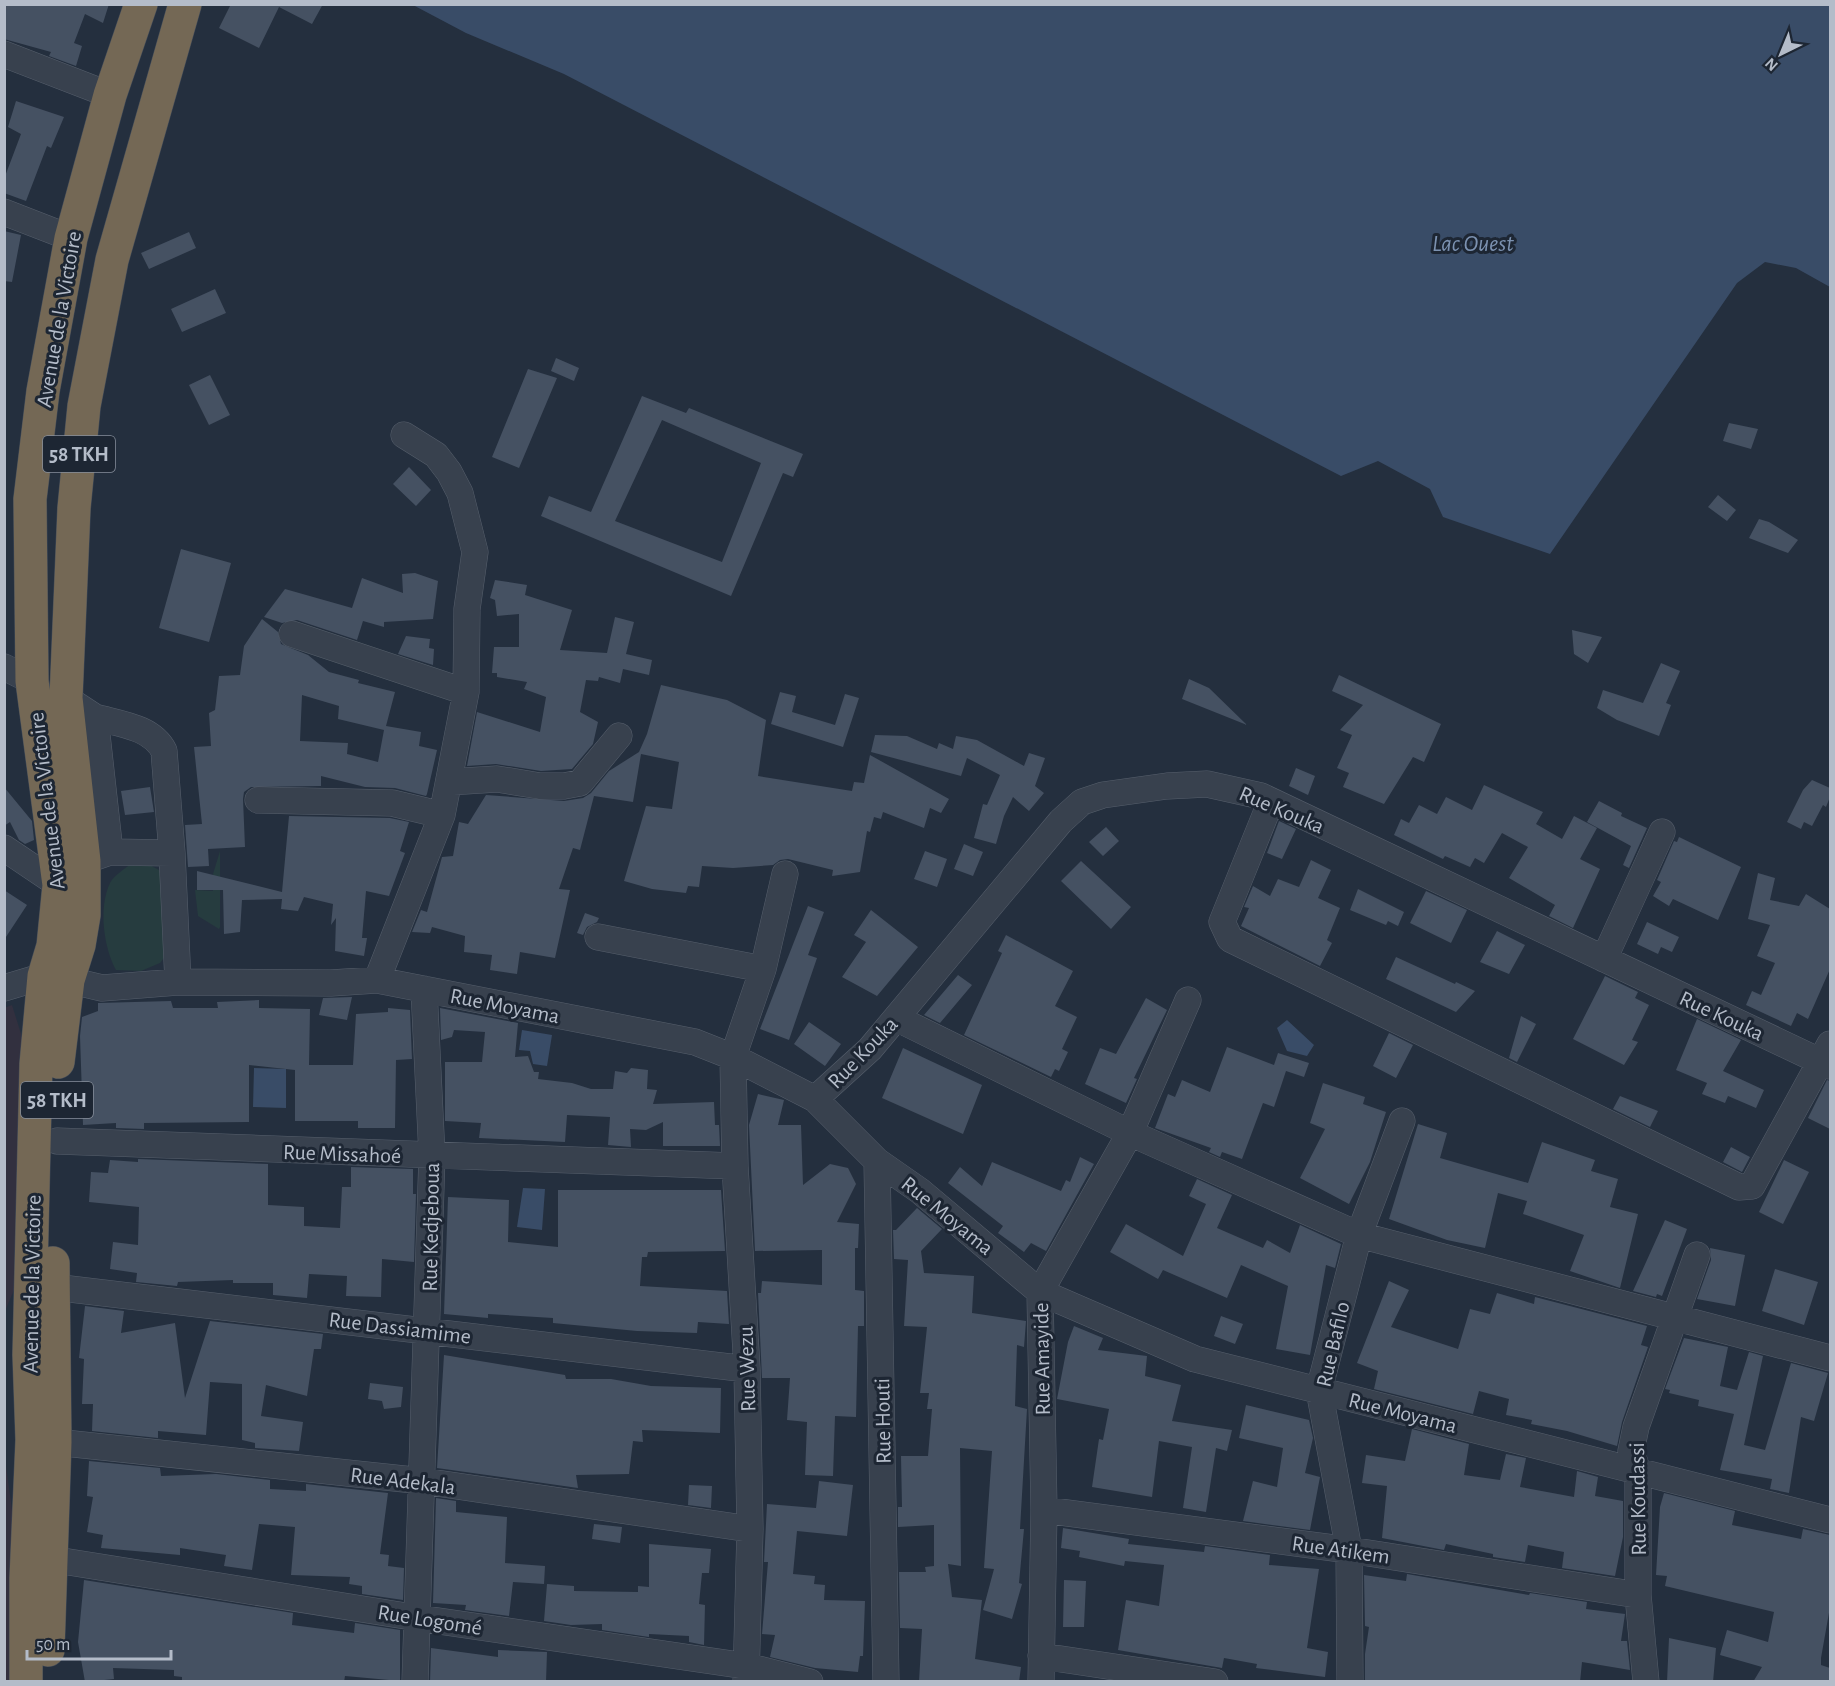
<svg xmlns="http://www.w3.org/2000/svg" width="1835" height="1686" viewBox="0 0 1835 1686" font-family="'Alegreya Sans',sans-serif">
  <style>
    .medical { fill: #32303f }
    .green { fill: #263c3f }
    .water { fill: #394c67 }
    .building { fill: #455162; fill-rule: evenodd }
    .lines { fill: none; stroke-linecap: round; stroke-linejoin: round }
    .minor-casing { stroke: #565f6c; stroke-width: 27 }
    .highway-casing { stroke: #434c59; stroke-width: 34 }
    .minor { stroke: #38414e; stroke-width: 26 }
    .highway { stroke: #746855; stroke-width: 33 }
    .labels { text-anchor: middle; stroke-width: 6; stroke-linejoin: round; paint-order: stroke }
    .shield { fill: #1d2633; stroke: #878f9c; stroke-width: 1.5 }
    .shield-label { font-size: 21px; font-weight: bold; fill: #b4bcc9 }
    .street-label { font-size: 22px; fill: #b4bcc9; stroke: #1d2633 }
    .water-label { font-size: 24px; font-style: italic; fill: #7c92b1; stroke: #1d2633 }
  </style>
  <rect width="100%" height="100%" fill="#242f3e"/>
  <!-- medical -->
  <path class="medical" d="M12 1005 23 1040 20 1276 5 1311 4 1008Z
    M4 1452 17 1545V1681H5Z"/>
  <!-- green -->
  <path class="green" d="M220 851V927L219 929 198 916 195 890 213 891V874Z
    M134 862H144L159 870 169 881 170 950 160 963 141 971 116 970C104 948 98 908 110 883 114 875 127 867 134 862Z"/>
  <!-- water -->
  <path class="water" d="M413 5H1830V287L1796 268 1765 262 1737 283 1550 554 1443 517 1430 489 1378 461 1341 476 564 74 466 33Z
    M1287 1020 1314 1045 1307 1056 1287 1051 1277 1028Z
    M522 1030 552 1035 547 1066 533 1064 530 1051 519 1050Z
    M254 1068 286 1069V1108L253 1107Z
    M523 1188 545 1189 542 1230 517 1227Z"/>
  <!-- building -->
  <path class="building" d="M4 4H109L103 23 85 14 74 43 82 46 76 66 49 56 51 52 4 39Z
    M231 4H323L312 24 279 7 259 48 219 28Z
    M16 101 64 117 51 148 47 146 26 201 4 193V179L21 134 8 127Z
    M4 231 21 235 12 282 4 281Z
    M189 232 196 248 149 269 141 253Z
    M215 289 226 313 182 332 171 309Z
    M556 358 579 368 574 381 551 371Z
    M528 369 557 378 519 468 492 457Z
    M210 375 230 415 209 425 189 385Z
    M642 396 686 413 689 408 803 454 793 477 783 473 731 596 541 516 549 496 591 512ZM662 420 761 463 722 562 615 521Z
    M1729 423 1758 429 1751 449 1723 441Z
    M409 467 431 490 416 506 393 484Z
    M1718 495 1736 510 1727 521 1708 507Z
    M1759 519 1769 522 1798 540 1788 553 1749 538Z
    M181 549 231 563 209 642 159 628Z
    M415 573 438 581 433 619 384 622V627L363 621 357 640 297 620 282 623 264 617 285 589 352 608 362 578 403 593 402 574Z
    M495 580 527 585 525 595 572 610 560 650 607 653 615 617 634 622 626 654 652 660 649 675 623 669 620 683 599 677 598 681 586 680 580 712 598 722 593 744 572 769 541 771 496 764 467 766 477 712 540 732 546 697 524 689 527 682 497 677V673H492L494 647H519V614L497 616 495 600 490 598Z
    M262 619 278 632 281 644 308 655 329 672 359 680 358 683 395 692 386 726 421 732 419 746 437 750 427 794 426 796 395 788 365 787 321 776V786L251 787 244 792 243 799 245 847 208 849 209 866 188 867 185 825 202 824 194 747 211 746 209 713 215 710 219 676 240 675 244 646ZM302 695 339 706 338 719 384 730 378 762 347 754 348 743 300 741Z
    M1572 630 1602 637 1588 663 1574 654Z
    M406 636 430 639 429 648 434 649 433 665 398 654Z
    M1661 663 1680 671 1666 703 1671 705 1659 736 1617 720 1597 708 1603 690 1643 703Z
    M1339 675 1441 724 1424 762 1413 757 1384 804 1343 787 1349 773 1337 768 1352 735 1340 730 1363 705 1332 691Z
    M1189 679 1209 688 1247 725 1182 699Z
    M661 685 727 700 766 720 758 776 852 791 854 782 864 783 870 755 949 799 941 813 930 808 924 828 883 812 881 819 874 817 870 832 867 831 860 872 832 876 833 870 788 859 780 860 773 865 733 868 702 866 699 887 688 886 686 893 652 889 624 881 646 806 672 809 679 762 641 754 633 802 594 796 580 850 573 848 559 889 570 890 555 958 520 952 517 974 490 970 492 955 464 952 465 936 432 927 430 933 412 932 421 910 427 912 442 857 453 856 459 822 468 824 486 795 564 801 583 798 591 793 609 771 639 752 647 734Z
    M780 692 796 696 792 712 835 725 845 694 859 698 843 747 771 724Z
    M875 735 907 736 937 749 939 743 953 749 956 736 977 740 1024 766 1029 753 1045 758 1035 786 1044 793 1029 811 1013 797 1004 816 996 844 974 838 983 804 987 805 1000 775 967 758 961 776 871 752Z
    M1296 768 1315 776 1308 795 1289 786Z
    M1812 780 1830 788V797L1826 807 1823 805 1812 826 1804 822 1801 829 1787 822 1803 790Z
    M1484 785 1543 812 1536 824 1562 839 1574 816 1597 828 1580 859 1600 869 1573 928 1549 916 1555 905 1509 878 1528 847 1502 833 1484 863 1475 858 1470 867 1445 856 1443 859 1394 835 1401 819 1409 823 1419 805 1437 814 1446 797 1472 810Z
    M4 787 32 821 34 840 25 844 19 840 10 822 4 826Z
    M150 787 154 812 125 815 121 791Z
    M1599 801 1622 813 1621 816 1647 828 1629 868 1623 865 1631 846 1587 822Z
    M289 816 390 818 409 822 400 851 405 853 389 896 366 891 362 938H367L364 956 335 951 336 918 331 925 333 904 304 897 298 911 281 909 282 899 242 900 240 932 224 934 223 890H197V871L282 892Z
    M1279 821 1296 829 1282 859 1267 853Z
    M1106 827 1119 841 1103 856 1089 842Z
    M1679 837 1741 867 1718 920 1673 899 1669 906 1653 896 1661 882 1657 880 1674 841 1677 842Z
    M964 844 983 852 973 876 954 869Z
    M925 851 947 859 937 887 914 879Z
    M1311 860 1331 870 1318 898 1340 908 1327 940 1332 943 1320 966 1241 926 1249 908 1244 907 1253 886 1270 896 1278 879 1299 887Z
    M1081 861 1131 907 1111 929 1061 881Z
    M1758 873 1775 878 1770 900 1799 906 1806 894 1830 909V969L1808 1019 1797 1013 1791 1026 1746 1005 1752 991 1761 995 1775 963 1757 956 1770 925 1748 919Z
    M1358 889 1404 912 1398 926 1388 921 1386 925 1350 910Z
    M4 890 27 905 4 940Z
    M1426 891 1467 910 1451 943 1410 923Z
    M808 906 824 912 808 955 817 958 789 1040 760 1029Z
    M871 910 918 947 877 996 842 977 866 942 854 935Z
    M585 913 599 918 597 922 587 927 583 935 577 933Z
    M1647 922 1679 937 1672 952 1661 947 1658 954 1637 944Z
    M1497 931 1525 945 1509 974 1480 962Z
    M1006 935 1073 971 1055 1006 1077 1017 1062 1049 1068 1052 1059 1071 1055 1069 1051 1077 964 1035 1002 953 998 951Z
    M1396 957 1455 984 1456 982 1475 991 1456 1012 1386 979Z
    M958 975 972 985 940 1023 924 1015Z
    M1605 976 1638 992 1635 998 1649 1005 1632 1040 1638 1042 1624 1065 1573 1039Z
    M352 997 347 1020 319 1015 323 998Z
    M1146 998 1167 1010 1134 1078 1137 1079 1126 1103 1085 1084 1100 1048 1116 1054Z
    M259 1000V1008L310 1009 309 1065H353L356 1014 388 1012V1008L410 1010 412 1059 396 1060 395 1128H358V1121H295V1070L249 1065V1122L144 1123V1129L116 1128V1123L83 1125 80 1036 82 1017 98 1011V1003L171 1001 173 1008H218L217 1002Z
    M440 1008 518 1023 515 1057 528 1056 534 1072H539L538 1079 572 1083 591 1089H613L615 1071 627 1073 631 1068 648 1070 647 1089 657 1090 653 1104 714 1102 715 1125H719L720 1146H663V1122L646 1130 630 1129 631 1147 608 1145 610 1117 567 1115 565 1142 479 1138 481 1123 445 1121V1062H482L485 1032 454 1030 452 1037 441 1040Z
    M1521 1016 1536 1024 1517 1062 1509 1058Z
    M1697 1019 1741 1040 1723 1071 1764 1090 1756 1108 1728 1096 1725 1103 1702 1094 1707 1083 1676 1070Z
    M809 1022 841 1044 825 1066 794 1044Z
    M1389 1033 1413 1045 1396 1078 1373 1066Z
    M1227 1047 1274 1065 1278 1053 1309 1063 1304 1077 1286 1071 1274 1107 1263 1103 1242 1159 1222 1152 1220 1157 1209 1152 1211 1148 1155 1128 1168 1094 1175 1097 1182 1080 1210 1092Z
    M903 1048 982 1085 963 1134 882 1098Z
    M1827 1080 1830 1081V1129L1808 1118Z
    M1323 1083 1365 1097 1363 1104 1386 1112 1370 1162 1349 1204 1300 1178 1325 1129 1310 1123Z
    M758 1094 784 1100 778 1125H801L803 1185 830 1164 848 1168 856 1184 837 1222 859 1224 858 1248H855V1290L864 1291V1326H858L856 1417 835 1416 833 1476 805 1475 807 1422 787 1420 790 1378H762L758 1293H761L762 1281 822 1285V1250L755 1251 749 1125Z
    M1620 1096 1658 1111 1650 1127 1613 1109Z
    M1418 1124 1447 1133 1440 1158 1482 1170 1528 1183 1542 1142 1595 1160 1591 1171 1618 1179 1610 1207 1638 1214 1620 1288 1570 1271 1584 1235 1523 1214 1527 1201 1498 1193 1485 1248 1447 1240 1389 1219Z
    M1731 1147 1750 1157 1742 1172 1723 1162Z
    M1080 1157 1094 1164 1046 1251 1031 1243 1024 1252 998 1233 1003 1226 948 1183 960 1167 982 1186 992 1162 1061 1191 1066 1180 1070 1182Z
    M138 1159 268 1164V1205L304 1207V1226L340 1228 342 1187H351V1167L413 1169V1194H416L414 1262 382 1259 381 1297 346 1296 347 1276 309 1274 307 1298 273 1295V1283H233V1280L178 1282 177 1286 136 1282 137 1273 110 1269 113 1242 138 1245 139 1207 89 1202 91 1172 108 1173 110 1160 138 1162Z
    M1784 1160 1809 1172 1783 1224 1759 1212Z
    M1197 1179 1232 1195 1217 1228 1263 1248 1267 1240 1290 1253 1300 1225 1341 1244 1335 1268 1326 1265 1310 1355 1276 1349 1288 1286 1241 1265 1227 1298 1163 1270 1158 1279 1110 1252 1126 1224 1183 1256 1206 1204 1189 1196Z
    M558 1190H721L725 1251 648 1252 647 1257H642L640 1286 727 1291 729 1324 698 1322 697 1333 637 1331 553 1323V1318L488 1314V1318L444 1314 448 1197 509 1200 508 1242 558 1247Z
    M917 1208 942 1229 921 1251 924 1273 974 1276 972 1313 1026 1321 1024 1347 1017 1345 1015 1406 1027 1409 1020 1529H1024L1019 1583 1022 1584 1012 1619 983 1610 994 1569 984 1568 992 1451 960 1448 961 1566 948 1564 952 1597 982 1600 975 1659 1021 1667 1019 1682H919L922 1629 900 1628 899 1572H926L925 1567 934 1566V1525L898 1527V1507H902L901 1456H928L932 1409H927L929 1393H920L927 1327 904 1326 908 1260 894 1259 893 1230H896Z
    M1665 1220 1687 1229 1662 1296 1657 1294 1656 1297 1633 1291Z
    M1710 1248 1745 1255 1735 1306 1697 1299 1711 1260Z
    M1775 1269 1818 1282 1804 1325 1762 1311Z
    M1389 1281 1409 1290 1391 1327 1458 1349 1470 1309 1490 1314 1497 1293 1534 1304 1535 1297 1647 1326 1641 1345 1648 1347 1622 1422 1617 1446 1567 1431 1531 1424 1532 1420 1506 1415 1509 1399 1479 1391 1473 1414 1374 1389 1378 1371 1357 1363Z
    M85 1306 124 1311 121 1333 175 1323 185 1398 210 1321 323 1334 321 1349H314L307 1396 266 1385 261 1416 303 1422 299 1451 255 1448V1443L242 1440V1384L210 1382 206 1435 158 1431V1438L92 1431 93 1404H82L84 1359 79 1358Z
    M1221 1316 1243 1324 1235 1344 1214 1336Z
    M1074 1326 1103 1338 1098 1350 1147 1356 1145 1376 1181 1385 1172 1421 1232 1430 1227 1451 1216 1448 1206 1512 1183 1508 1192 1447 1159 1441 1152 1497 1092 1487 1099 1439 1103 1440 1109 1409 1057 1399 1068 1342Z
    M1684 1338 1728 1347 1720 1386 1737 1390 1749 1352 1763 1356 1744 1445 1765 1450 1791 1363 1828 1373 1814 1421 1801 1417 1789 1493 1770 1489 1772 1479 1720 1470 1734 1414 1698 1406 1699 1400 1669 1393 1670 1390 1665 1389Z
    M444 1355 565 1375 566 1379H611L651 1386 721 1388 720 1433 642 1430 643 1442 633 1441 629 1474 576 1475 578 1488 437 1468Z
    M370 1383 403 1387 401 1407 384 1409 382 1401 368 1399Z
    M1246 1405 1309 1420 1313 1438 1305 1473 1320 1477 1310 1530 1243 1521 1253 1481 1277 1487 1283 1448 1239 1438Z
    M1412 1429 1469 1444 1464 1475 1500 1480 1506 1454 1526 1458 1520 1487 1574 1497 1577 1471 1598 1477 1595 1496 1623 1501V1537L1615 1576 1562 1568 1564 1552 1528 1545 1525 1562 1493 1557V1554L1446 1544 1444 1550 1382 1538 1387 1486 1362 1483 1366 1455 1405 1461Z
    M89 1461 160 1468 161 1476 216 1474 270 1480V1489L306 1491V1484L388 1493 380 1554 389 1555 388 1566 404 1568 403 1600 362 1594V1586L349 1584 350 1577 291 1575 295 1527 259 1524 252 1570 224 1566 226 1555 180 1548V1555L101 1548 103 1535 87 1532 93 1497 87 1496Z
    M819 1481 853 1485 847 1536 797 1531 793 1574 815 1576 814 1584 825 1585 824 1600 865 1601 863 1656H860L858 1672 815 1668 770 1657 775 1635 762 1634 768 1562H764L767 1504 816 1508Z
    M689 1485 712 1486 711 1508 688 1505Z
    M1664 1493 1735 1511 1732 1525 1801 1539 1803 1529 1830 1535V1607L1821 1658V1665L1830 1668V1682H1753L1762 1667 1720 1655 1727 1630 1768 1642 1774 1612 1665 1586 1667 1576 1656 1575 1660 1507Z
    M436 1498 456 1501V1512L507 1517 505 1563 545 1566 544 1584 513 1582 509 1616 465 1610 466 1605 433 1603Z
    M594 1524 622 1527 620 1543 592 1539Z
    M1063 1528 1129 1539 1128 1544 1204 1552 1205 1546 1270 1555 1269 1565 1319 1569 1307 1648 1328 1652 1325 1677 1256 1668 1257 1664 1224 1658 1222 1668 1118 1650 1126 1600 1159 1606 1164 1565 1125 1561 1124 1566 1079 1557 1080 1551 1061 1548Z
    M649 1544 711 1549 709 1573H702L699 1604 705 1605 704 1645 689 1642V1636L649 1634V1637L602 1630V1624L571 1625 544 1621 547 1584 574 1586V1591L638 1592V1586L649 1587Z
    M1407 1574 1529 1595 1530 1593 1587 1602 1586 1609 1625 1614 1621 1641H1627L1630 1670 1582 1662 1580 1682H1365V1654L1369 1627 1365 1626 1364 1575 1406 1581Z
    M84 1580 293 1613 292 1625 354 1633 355 1623 400 1630V1681L345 1676 344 1682H182V1677L174 1676V1670L113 1668 114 1679 85 1682 78 1642Z
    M1064 1580 1086 1581 1084 1627H1063Z
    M1669 1638 1716 1648 1713 1682H1667Z
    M431 1648 498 1657V1650L547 1652 546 1682H430Z"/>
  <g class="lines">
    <!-- minor casing -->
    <g class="minor-casing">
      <path id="minor" d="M4 54 110 95
        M4 212 71 238
        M292 634 466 692
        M4 667 32 681
        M66 698 95 717 110 852 84 861
        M95 717C120 724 152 727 164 751L172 853
        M449 782 497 779 540 786H564L580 783 619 736
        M258 800 392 803 442 815
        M1271 801 1222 922 1230 939 1739 1187 1752 1186 1830 1044
        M4 848 59 885
        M110 852 172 853 178 982
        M598 937 763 969
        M1604 959 1662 832
        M68 980 102 988 178 982 331 983 377 980 695 1042 733 1057 815 1099 877 1161 920 1191 1040 1292 1195 1359 1830 1520
        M377 980 442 815 466 692 467 609 475 552 460 493 449 472 436 455 404 435
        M4 988 44 976
        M896 1018 1130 1133 1359 1235 1830 1358
        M815 1099 870 1049 1061 821 1082 802 1103 795 1167 786 1207 784 1261 796 1830 1066
        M57 1141 735 1166
        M877 1161 886 1682
        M53 1287 747 1369
        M55 1442 423 1481 750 1529
        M1044 1510 1349 1550 1638 1595
        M50 1559 418 1618 746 1666 810 1682
        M1041 1656 1215 1682
        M415 1682 432 1156 424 989
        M746 1682 750 1529 747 1369 735 1166 733 1057 763 969 785 874
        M1041 1682 1044 1510 1040 1292 1130 1133 1188 1000
        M1350 1682 1349 1550 1319 1390 1359 1235 1402 1121
        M1646 1682 1638 1595V1472L1631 1451 1636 1427 1697 1255"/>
    </g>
    <!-- highway casing -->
    <g class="highway-casing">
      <path id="highway" d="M58 1062 68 980 79 945 84 915V861L66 698 74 508 84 406 112 260 185 4
        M48 1650 55 1442 53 1263
        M26 1682V1578L32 1440 29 1355 36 1064 44 976 53 946 59 885 32 681 30 499 43 391 71 238 110 95 141 4"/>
    </g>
    <!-- minor -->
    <use href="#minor" class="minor"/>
    <!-- highway -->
    <use href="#highway" class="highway"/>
  </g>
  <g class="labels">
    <!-- shield labels -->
    <g class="shield">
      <rect x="43" y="436" width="72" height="36" rx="4.5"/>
      <rect x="21" y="1082" width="72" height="36" rx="4.5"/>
    </g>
    <g class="shield-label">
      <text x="79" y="461">58 TKH</text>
      <text x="57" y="1107">58 TKH</text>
    </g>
    <!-- street labels -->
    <g class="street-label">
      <text transform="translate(58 319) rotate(-80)" y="8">Avenue de la Victoire</text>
      <text transform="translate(46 801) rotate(-97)" y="8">Avenue de la Victoire</text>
      <text transform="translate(1282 809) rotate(23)" y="8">Rue Kouka</text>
      <text transform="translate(505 1005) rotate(11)" y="8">Rue Moyama</text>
      <text transform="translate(1722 1015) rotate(25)" y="8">Rue Kouka</text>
      <text transform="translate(862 1052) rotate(-46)" y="8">Rue Kouka</text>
      <text transform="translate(342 1153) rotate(2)" y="8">Rue Missahoé</text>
      <text transform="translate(948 1215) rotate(39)" y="8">Rue Moyama</text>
      <text transform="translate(430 1227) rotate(-89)" y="8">Rue Kedjeboua</text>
      <text transform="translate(31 1284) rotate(-89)" y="8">Avenue de la Victoire</text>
      <text transform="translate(400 1327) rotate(7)" y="8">Rue Dassiamime</text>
      <text transform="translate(1332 1344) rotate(-77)" y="8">Rue Bafilo</text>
      <text transform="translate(1041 1359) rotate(-91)" y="8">Rue Amayide</text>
      <text transform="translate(746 1369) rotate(-92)" y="8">Rue Wezu</text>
      <text transform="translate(1403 1412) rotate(14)" y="8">Rue Moyama</text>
      <text transform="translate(882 1421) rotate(-91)" y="8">Rue Houti</text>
      <text transform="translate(403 1480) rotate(7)" y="8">Rue Adekala</text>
      <text transform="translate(1637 1499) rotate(-91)" y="8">Rue Koudassi</text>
      <text transform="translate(1341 1549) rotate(8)" y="8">Rue Atikem</text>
      <text transform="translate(430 1619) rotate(9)" y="8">Rue Logomé</text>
    </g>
    <!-- water labels -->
    <g class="water-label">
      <text x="1473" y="251">Lac Ouest</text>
    </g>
  </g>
  <!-- border -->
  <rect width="1835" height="1686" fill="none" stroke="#b4bcc9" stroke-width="12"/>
  <!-- north arrow -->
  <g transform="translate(1781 54) rotate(223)" stroke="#1d2633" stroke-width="4.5" paint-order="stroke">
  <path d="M0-4.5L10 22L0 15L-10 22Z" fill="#b4bcc9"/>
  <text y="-9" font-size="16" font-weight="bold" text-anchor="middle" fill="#b4bcc9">N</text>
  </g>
  <!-- scale -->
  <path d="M27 1650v9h144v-9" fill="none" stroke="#b4bcc9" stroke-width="3"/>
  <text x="36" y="1650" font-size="18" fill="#b4bcc9" stroke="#1d2633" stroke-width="4.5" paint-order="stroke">50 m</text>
</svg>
